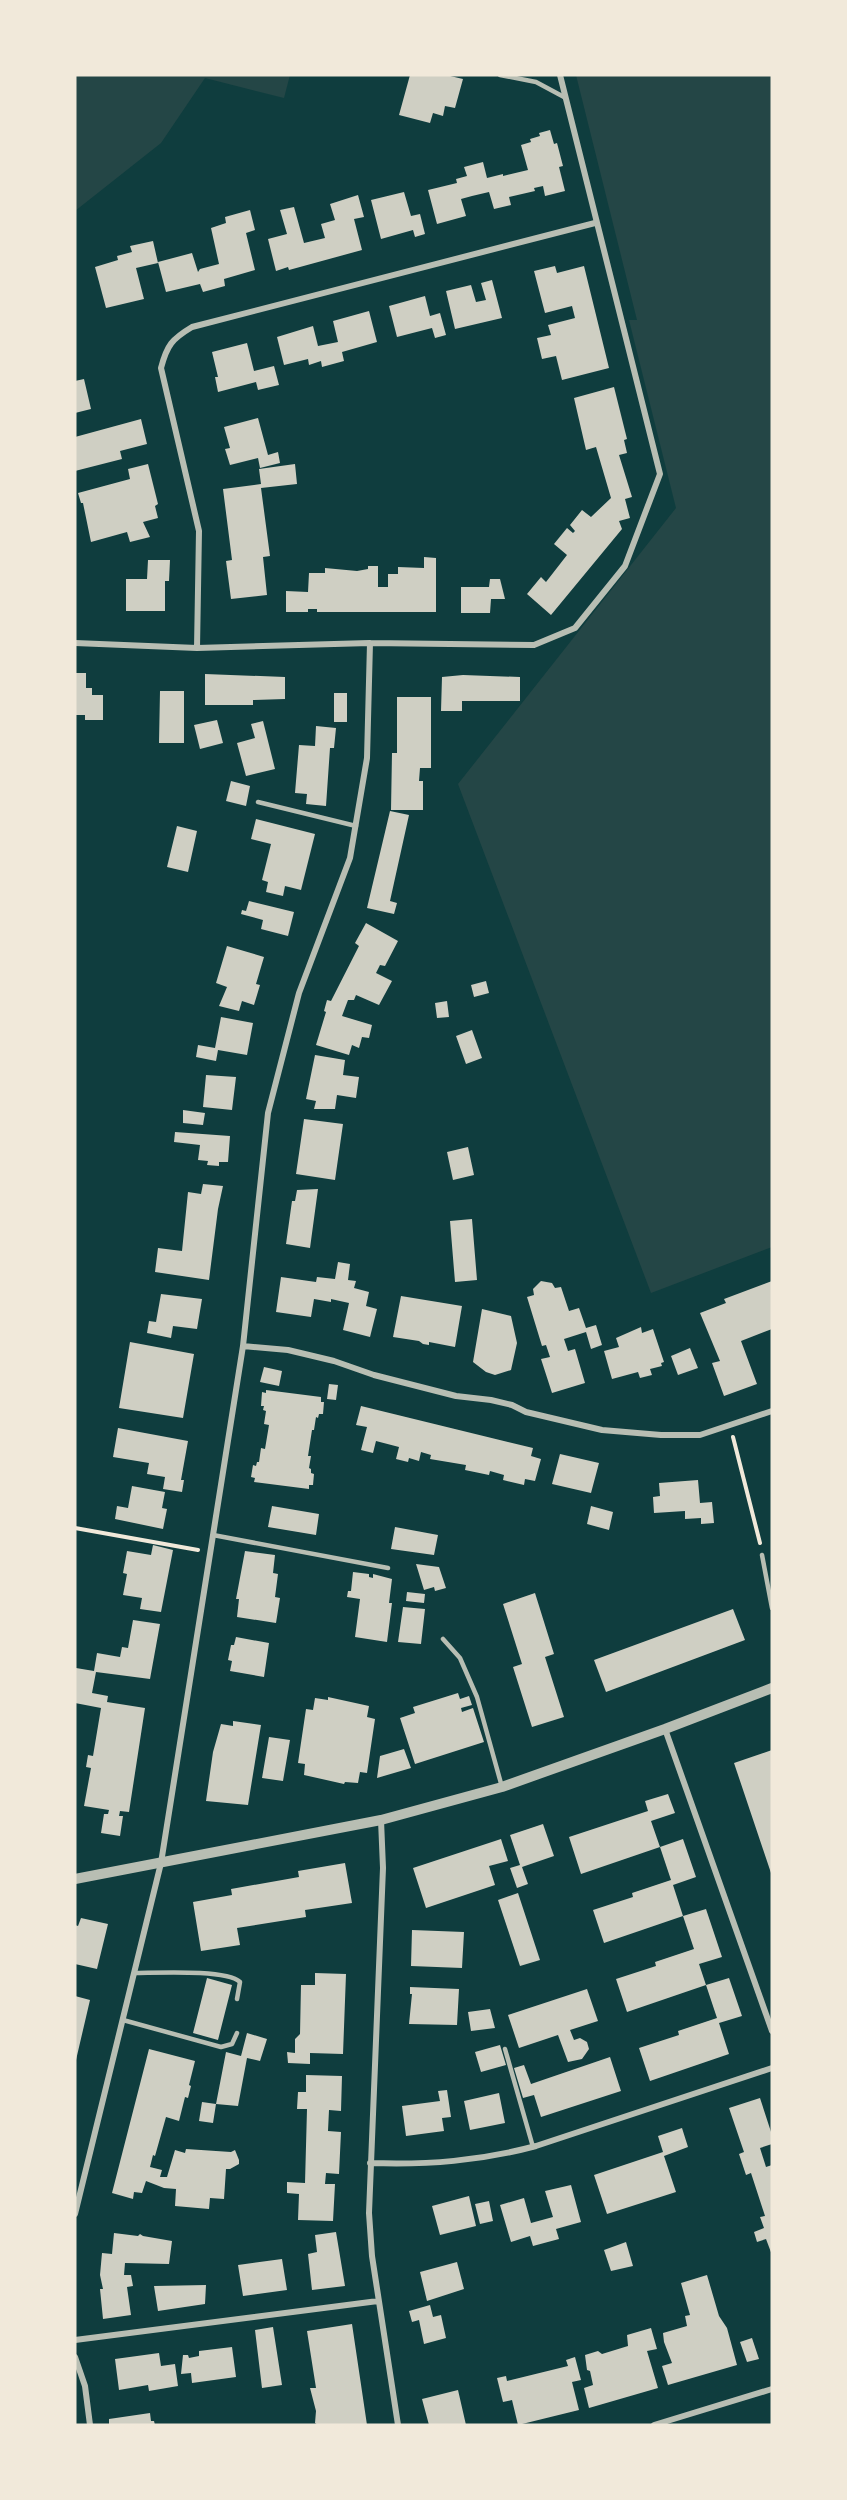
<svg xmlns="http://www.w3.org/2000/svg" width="847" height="2500" viewBox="0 0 847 2500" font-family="Raleway,sans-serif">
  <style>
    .green { fill: #244646 }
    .building { fill: #cfcfc3 }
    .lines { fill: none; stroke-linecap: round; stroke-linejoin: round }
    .path { stroke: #f1e9da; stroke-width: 4 }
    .service { stroke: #b8beb3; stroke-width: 4.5 }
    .minor { stroke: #b8beb3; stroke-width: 6 }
    .tertiary { stroke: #b8beb3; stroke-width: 10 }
  </style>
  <rect width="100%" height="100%" fill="#0f3d3e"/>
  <!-- green -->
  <path class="green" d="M75 75H290L284 98 205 78 161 143 75 211Z
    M576 75H772V1247L651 1293 458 784 676 508 629 320H637Z"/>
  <!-- building -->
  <path class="building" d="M410 75H446L463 79 455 108 445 106 443 116 433 113 430 123 399 115Z
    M550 130 554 144 557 143 563 166 559 167 565 191 545 196 543 186 534 188 535 191 509 197 511 205 494 209 489 192 472 196 461 199 466 216 437 224 428 190 457 183 456 179 467 176 464 167 483 162 487 178 503 174V176L528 170 521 145 531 142 530 139 540 136 539 133Z
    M404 192 411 216 420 214 425 234 415 237 413 230 381 239 371 200Z
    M358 195 364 217 354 219 362 250 289 270 288 267 276 271 268 239 287 234 280 210 294 207 304 243 325 238 321 224 335 220 330 204Z
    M250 210 255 230 246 233 255 270 224 279 225 286 203 292 200 284 166 292 158 262 192 253 198 272 200 269 219 264 211 228 226 223 225 217Z
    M153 241 158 263 136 268 144 299 106 308 95 267 118 260 117 256 132 252 130 246Z
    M555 266 557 273 584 266 609 368 562 380 556 356 542 359 537 338 551 335 548 325 575 318 572 306 545 313 534 271Z
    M492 280 502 318 455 329 446 291 471 285 476 302 486 300 481 283Z
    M425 296 430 316 440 313 446 335 435 338 432 328 397 337 389 306Z
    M369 311 377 342 342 352 344 361 322 367 321 361 309 365 308 359 284 365 277 337 313 326 318 346 338 342 333 321Z
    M247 343 254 371 274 366 279 385 258 390 256 382 218 392 215 377H218L212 352Z
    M84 379 91 409 75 413V381Z
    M614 387 627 439 624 440 627 453 619 455 632 497 625 499 630 518 619 521 622 529 551 615 527 594 541 577 546 582 567 555 554 544 567 528 573 533 575 531 570 525 582 510 591 517 611 498 596 447 586 450 574 398Z
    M258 418 268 455 278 452 280 463 260 468 258 458 230 465 225 449 230 448 224 427Z
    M141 419 147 444 120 451 122 459 75 471V437Z
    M148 464 158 504 155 506 158 518 143 522 150 537 130 542 127 532 91 542 83 503H81L78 493 130 479 128 469Z
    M295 464 297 484 261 488 270 556 263 557 267 595 231 599 226 561 232 560 223 489 261 484 259 469Z
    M424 557 436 558V612H317V609H308V612H286V591L308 592 309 573H325V568L357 571 368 569V566H378V587H388V574H398V567L424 568Z
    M148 560H170L169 581H165V611H126V579H147Z
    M490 579H500L505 599H491L490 613H461V587H489Z
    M75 673H86V688H92V695H103V720H85V715H75Z
    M205 674 285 677V699L253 700V705H205Z
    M463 675 520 677V701H462V711H441L442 677Z
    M160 691H184V743H159Z
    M334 693H347V722H334Z
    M397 697H431V768H420L419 781H423V810H391L392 753H397Z
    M217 720 223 743 200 749 194 725Z
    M263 721 275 769 246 776 237 743 255 738 251 724Z
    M316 726 336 728 334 748H330L326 806 306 804 307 794 295 793 299 745 315 746Z
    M231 781 250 786 246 806 226 801Z
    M390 811 409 815 390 901 397 903 394 914 367 908Z
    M256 819 315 834 301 890 285 886 283 896 266 892 268 882 262 880 271 844 251 839Z
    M177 826 197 831 188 872 167 867Z
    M249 901 294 912 288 936 261 929 263 920 241 914 242 910 246 911Z
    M366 923 398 941 385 966 380 965 376 973 392 981 379 1005 356 995 354 1000H348L342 1016 372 1025 369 1038 362 1037 359 1048 352 1045 349 1055 316 1045 326 1012 324 1011 327 1000 331 1001 359 946 355 943Z
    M227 946 264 957 256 984 260 985 254 1005 242 1001 239 1011 219 1006 227 987 216 983Z
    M486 981 489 993 474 997 471 985Z
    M447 1001 449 1017 437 1018 435 1003Z
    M221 1017 253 1023 247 1055 218 1050 216 1061 196 1057 198 1045 215 1048Z
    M472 1030 482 1058 466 1064 456 1036Z
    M315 1055 345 1060 343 1075 359 1077 356 1098 337 1095 335 1109H314L316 1101 306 1099Z
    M206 1075 236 1077 232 1110 203 1107Z
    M183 1110 205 1113 203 1125 183 1123Z
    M304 1119 343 1124 335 1180 296 1174Z
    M175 1132 230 1136 228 1162H219V1166L207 1165 208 1161 198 1160 200 1145 174 1142Z
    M468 1147 474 1175 453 1180 447 1152Z
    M203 1184 223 1186 218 1209 209 1280 155 1272 158 1248 182 1251 188 1192 201 1194Z
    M318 1189 310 1248 286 1244 292 1201H295L297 1190Z
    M472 1219 477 1280 455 1282 450 1221Z
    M338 1262 350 1264 348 1280 356 1281 354 1288 369 1292 366 1306 377 1309 370 1337 343 1330 349 1303 331 1299V1302L314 1299 311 1317 276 1312 281 1277 316 1282 317 1277 335 1279Z
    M541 1281 552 1283 555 1288 561 1287 569 1311 579 1308 586 1328 596 1325 602 1345 591 1349 586 1332 564 1339 568 1351 575 1349 585 1383 552 1393 541 1359 550 1357 546 1345 542 1346 527 1297 534 1295 533 1289Z
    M772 1281V1329L741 1341 757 1384 724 1396 712 1363 720 1361 700 1313 726 1303 724 1299Z
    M161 1294 202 1299 197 1329 173 1326 171 1338 147 1333 149 1321 156 1322Z
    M401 1296 462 1306 455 1347 429 1342V1345L423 1344 419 1341 393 1337Z
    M482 1309 511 1316 517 1343 511 1370 495 1375 486 1372 473 1362Z
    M641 1327 642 1333 653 1329 664 1362 661 1363 662 1366 650 1369 652 1375 640 1378 638 1372 612 1379 604 1351 619 1347 616 1338Z
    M130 1342 194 1354 183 1418 119 1408Z
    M690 1348 698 1368 678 1375 671 1356Z
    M264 1367 282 1371 279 1386 260 1382Z
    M329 1384 338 1385 336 1400 327 1399Z
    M266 1390 321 1397V1402H324L323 1414H319L318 1418 316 1417 314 1430H312L308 1456H311L309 1468 311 1469V1473L314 1474 313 1485H309V1489L254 1482 255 1478 251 1477 253 1465 256 1466 257 1462H259L261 1448 265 1449 269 1425 264 1424 266 1411 263 1410 264 1406H261L262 1392 266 1393Z
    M361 1406 533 1448 531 1456 541 1459 535 1481 525 1479 524 1485 503 1480 504 1475 490 1471 489 1475 465 1470 466 1465 430 1459 431 1455 421 1452 419 1461 409 1458 408 1462 396 1459 399 1447 376 1441 373 1453 361 1450 367 1427 356 1425Z
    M118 1428 188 1441 181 1480H184L182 1492 163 1489 165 1477 147 1474 149 1463 113 1457Z
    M560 1454 599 1463 591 1493 552 1484Z
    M698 1480 700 1503 712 1502 714 1523 701 1524V1518L685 1519V1511L654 1513 653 1497 660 1496 659 1483Z
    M132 1486 165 1492 162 1508 167 1509 163 1529 115 1519 117 1506 128 1508Z
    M272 1506 319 1514 316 1535 268 1527Z
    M591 1506 613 1512 609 1530 587 1524Z
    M395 1527 438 1535 434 1555 391 1549Z
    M153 1545 173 1550 161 1612 140 1609 142 1598 123 1595 127 1574 123 1573 127 1551 151 1555Z
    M245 1551 275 1555 273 1573 278 1574 275 1597 280 1598 276 1623 237 1617 239 1599H236Z
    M416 1564 439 1567 446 1588 435 1591 434 1587 424 1590Z
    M353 1572 369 1574V1577L373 1578V1574L392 1579 389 1603H392L387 1642 355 1637 360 1599 347 1597 348 1591H351Z
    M407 1592 425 1594 424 1603 406 1601Z
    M535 1593 554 1654 545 1657 564 1717 532 1727 513 1667 522 1664 503 1604Z
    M403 1607 425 1609 421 1644 398 1642Z
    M733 1609 745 1640 606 1692 594 1660Z
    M133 1620 160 1624 150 1679 96 1672 92 1693 108 1696 107 1702 145 1708 129 1812 120 1811 119 1816H123L120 1836 101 1833 104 1814H108L109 1810 84 1806 91 1768 86 1767 88 1755 93 1756 101 1708 75 1703V1671L76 1668 94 1671 97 1653 120 1657 122 1647 128 1648Z
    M236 1637 269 1643 264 1677 230 1671 232 1661 228 1660 231 1645H234Z
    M458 1693 460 1699 469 1696 472 1705 461 1708 462 1712 473 1708 484 1742 415 1764 400 1718 415 1713 413 1707Z
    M328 1697 369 1706 367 1717 375 1719 367 1773 360 1772 358 1783 345 1782 344 1784 304 1775 305 1764 298 1763 306 1709 313 1710 315 1698 328 1700Z
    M233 1721 261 1725 248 1805 206 1801 213 1752 221 1724 233 1726Z
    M269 1737 290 1740 283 1781 262 1778Z
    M404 1749 411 1768 377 1778 380 1756Z
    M772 1750V1876L734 1763Z
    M668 1794 675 1813 651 1821 660 1847 581 1874 569 1837 648 1811 645 1801Z
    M543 1824 554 1856 522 1867 528 1884 517 1888 510 1868 520 1865 510 1835Z
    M501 1839 508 1861 489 1866 495 1885 426 1908 413 1868Z
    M683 1839 696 1877 673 1885 683 1916 604 1943 593 1910 633 1897 632 1893 671 1880 660 1847Z
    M345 1863 352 1903 305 1910 306 1917 237 1928 240 1945 201 1951 193 1902 232 1895 231 1889 299 1877 298 1871Z
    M518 1893 540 1960 520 1966 498 1900Z
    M706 1909 722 1957 699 1964 706 1985 729 1978 742 2016 719 2023 729 2054 650 2081 639 2048 679 2035 678 2031 717 2018 706 1985 627 2012 616 1979 656 1966 655 1962 694 1949 683 1916Z
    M81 1918 108 1924 97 1969 75 1964V1925L78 1926Z
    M412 1930 464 1932 462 1968 411 1966Z
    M315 1973 346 1974 343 2054 310 2053V2064L288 2063 287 2052 295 2053V2039L300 2034 301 1985H315Z
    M207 1978 232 1985 218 2040 193 2033Z
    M410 1987 459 1989 457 2025 409 2024 412 1994H410Z
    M587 1989 598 2021 570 2030 574 2040 580 2038 587 2042 589 2049 582 2059 568 2062 558 2035 519 2048 508 2015Z
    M75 1996 90 2000 76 2060H75Z
    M490 2009 495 2028 471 2031 468 2012Z
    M247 2033 267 2039 260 2061 247 2058 238 2106 216 2104 226 2052 241 2056Z
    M500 2045 506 2065 481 2072 475 2052Z
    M149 2049 195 2061 189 2085 191 2086 188 2098 185 2097 179 2121 166 2117 155 2156 153 2155 150 2167 162 2170 160 2177H167L175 2150 185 2153 186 2149 231 2152 235 2150 239 2160V2164L230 2169H226L224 2199 210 2198 209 2209 175 2206 176 2189 164 2188 146 2181 142 2193 134 2192 133 2199 112 2193Z
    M610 2057 621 2091 541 2117 534 2095 523 2098 514 2068 524 2065 531 2084Z
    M306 2075 342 2076 341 2111 329 2110 328 2131 341 2132 339 2174 326 2173 325 2184H335L333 2221 298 2220 299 2194 287 2193V2182L305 2183 307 2109H297L298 2092H306Z
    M447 2090 451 2117 442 2118 444 2131 406 2136 402 2106 440 2101 438 2091Z
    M499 2093 505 2123 470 2130 464 2101Z
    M760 2098 772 2135V2144L760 2148 766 2167 772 2165V2255L766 2239 757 2242 754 2232 764 2228 760 2217 765 2216 751 2173 746 2175 739 2154 744 2152 729 2108Z
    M202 2102 216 2104 213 2123 199 2121Z
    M682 2128 688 2147 664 2156 676 2192 607 2214 594 2175 663 2152 658 2136Z
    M571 2185 581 2222 556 2229 559 2239 533 2246 530 2236 511 2242 500 2205 524 2198 531 2223 553 2217 545 2191Z
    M469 2196 476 2226 440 2235 432 2206Z
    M489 2201 493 2221 480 2224 475 2204Z
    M336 2232 345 2286 312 2290 308 2254 317 2252 315 2235Z
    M114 2233 138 2236 140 2234 143 2236 172 2241 169 2264 125 2263 124 2275H131L133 2286 127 2287 131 2315 103 2319 100 2289H103L100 2275 102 2253 112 2254Z
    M626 2242 633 2266 611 2271 604 2250Z
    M282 2259 287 2290 243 2296 238 2265Z
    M457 2262 464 2289 427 2301 420 2272Z
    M707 2275 719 2316 727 2328 737 2365 668 2385 662 2366 672 2363 664 2342 663 2333 687 2326 685 2316 690 2315 681 2283Z
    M206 2285 205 2304 158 2311 154 2286Z
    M430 2305 433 2317 441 2315 446 2338 424 2344 419 2320 412 2322 409 2311Z
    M352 2324 367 2425H318L315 2423 316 2411 310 2388H316L307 2331Z
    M273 2327 282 2385 262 2388 255 2330Z
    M651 2328 657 2349 647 2351 658 2388 589 2408 584 2388 593 2385 590 2371 587 2370 585 2355 598 2351 602 2354 628 2346 627 2335Z
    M752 2338 759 2359 747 2362 740 2342Z
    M232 2347 236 2377 192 2383 191 2373 181 2374 183 2355H188L189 2358 199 2356V2351Z
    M159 2353 161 2366 175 2364 178 2386 149 2391 148 2385 119 2390 115 2359Z
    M575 2357 581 2380 572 2382 579 2410 518 2425 512 2400 503 2402 497 2378 506 2376 507 2381 568 2366 566 2360Z
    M458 2390 466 2425H429L422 2399Z
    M150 2413 151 2421H154L155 2425H109V2419Z"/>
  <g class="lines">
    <!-- path -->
    <path class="path" d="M733 1437 760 1543
      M75 1528 198 1550"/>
    <!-- service -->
    <path class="service" d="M500 75 536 82 564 97
      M258 802 356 826
      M213 1535 388 1568
      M762 1555 772 1608
      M443 1639 460 1658 477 1697 502 1787
      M134 1973C156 1973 226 1969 240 1982L237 1999
      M123 2020 221 2047 232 2044 237 2033
      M505 2049 533 2147"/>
    <!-- minor -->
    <path class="minor" d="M75 643 197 648 370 643 534 645 575 628 625 566 660 474 560 75
      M197 648 199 531 161 368C167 345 172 339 192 327L595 223
      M243 1346 288 1350 334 1361 374 1375 456 1396 491 1400 512 1405 526 1412 602 1430 661 1435H700L772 1411
      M665 1729 772 2031
      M381 1820 383 1868 369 2213 372 2256 398 2425
      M370 2163C428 2165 480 2161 536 2146L772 2068
      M75 2214 161 1863 243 1346 268 1113 299 993 350 858 367 758 370 643
      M75 2340 378 2301
      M75 2357 85 2386 90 2425
      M654 2425 772 2389"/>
    <!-- tertiary -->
    <path class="tertiary" d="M75 1879 381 1820 502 1787 665 1729 772 1688"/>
  </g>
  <!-- border -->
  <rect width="847" height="2500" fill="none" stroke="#f1e9da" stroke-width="153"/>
</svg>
